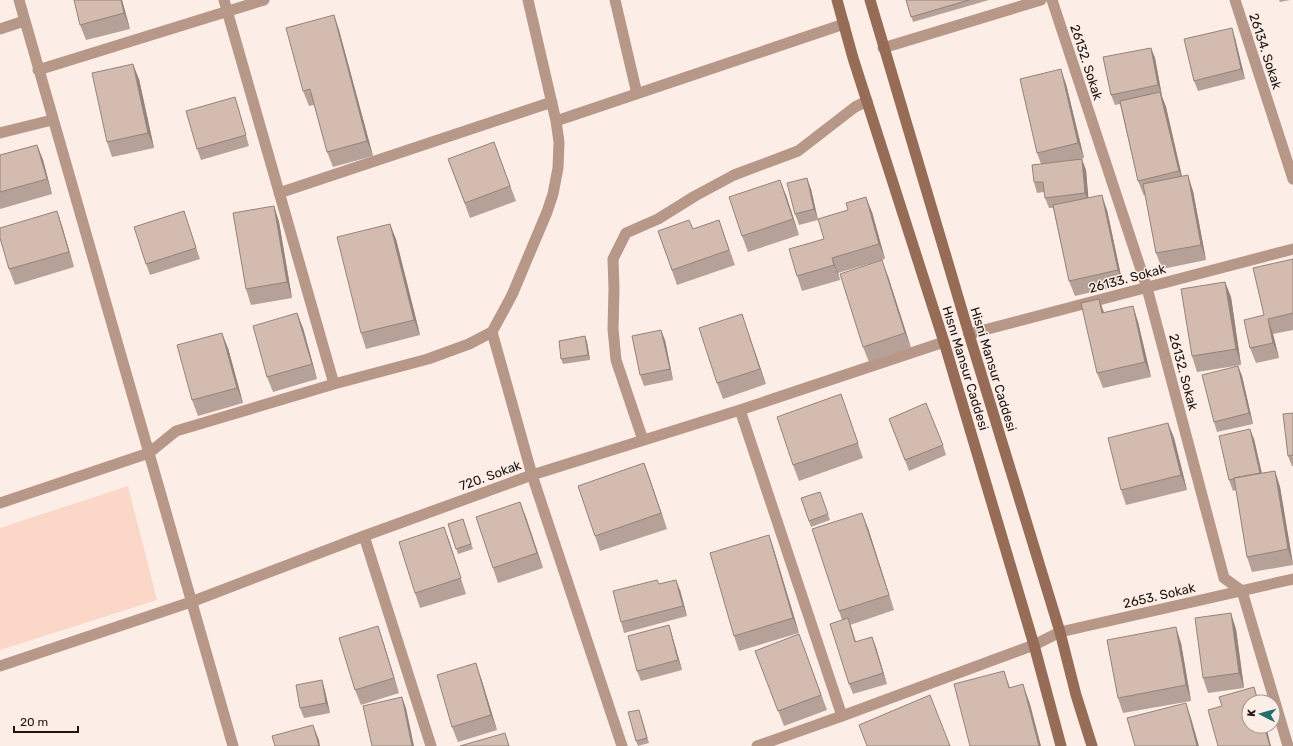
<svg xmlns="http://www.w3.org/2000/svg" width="1293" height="746" viewBox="0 0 1293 746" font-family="Rubik,sans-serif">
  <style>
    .green { fill: #fad7c6 }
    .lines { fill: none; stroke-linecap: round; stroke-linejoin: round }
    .minor { stroke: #b69788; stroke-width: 11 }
    .secondary { stroke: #976c56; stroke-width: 11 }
    .wall { fill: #b5a197 }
    .shaded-wall { fill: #94837b }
    .building { fill: #d3bbb0; stroke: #94837b }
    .labels { text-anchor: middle; stroke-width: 3; stroke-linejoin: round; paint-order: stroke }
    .street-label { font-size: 13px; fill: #1e1511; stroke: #fceee7 }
  </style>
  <rect width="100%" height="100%" fill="#fceee7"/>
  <!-- green -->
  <path class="green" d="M128 486 157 600 0 650V528Z"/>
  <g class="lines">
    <!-- minor -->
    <path class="minor" d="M19 0 233 746
      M224 0 334 384
      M615 0 637 94
      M1052 0 1147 288 1224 578 1242 591 1288 746
      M1235 0 1293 179
      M0 29 24 21
      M883 48 1041 0
      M38 70 264 0
      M556 121 844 24
      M0 133 52 120
      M279 193 552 102
      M492 332 532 475 740 410 944 342
      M969 334 1293 249
      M740 410 842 716
      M643 440 616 360 613 329 614 289 613 259 626 233 658 219 695 196 734 175 798 151 855 107 867 101
      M0 503 149 453 176 431 334 384 428 359 469 344 492 332 512 295 547 212 553 194 558 168 559 142 556 121 528 0
      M364 536 431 746
      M0 666 191 602 364 536 532 475 622 746
      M757 746 842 716 1034 645 1060 632 1293 579"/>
    <!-- secondary -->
    <path class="secondary" d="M837 0 853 58 944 342 1034 645 1061 746
      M870 0 969 334 1060 632 1076 695 1092 746"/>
  </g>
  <!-- wall -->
  <path class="wall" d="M122 0 130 29 86 40 80 25Z
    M906 0H989L913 22Z
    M1279 0H1290L1280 2Z
    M334 15 339 30 373 156 333 167 327 152 314 105 309 106 303 91Z
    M1235 38 1245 79 1198 91 1194 81Z
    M1151 48 1155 58 1162 96 1166 107 1182 176 1193 191 1206 260 1162 269 1156 253 1145 195 1144 196 1138 181 1120 104 1115 105 1111 95Z
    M139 79 154 148 112 157 107 142Z
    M1066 84 1084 158 1077 160 1086 170 1088 198 1107 210 1123 285 1075 296 1069 281 1053 208H1049L1045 198 1044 192 1037 193 1034 182 1041 164 1037 153Z
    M235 97 238 107 249 146 201 160 197 149Z
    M494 142 516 201 470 218 448 159Z
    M37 145 43 160 52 194 0 209V155Z
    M811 189 818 220 799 225 795 214Z
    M786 195 799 235 748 252 742 236Z
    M274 206 279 222 292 298 251 305 246 289Z
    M57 211 62 226 74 267 15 285 9 269Z
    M184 211 200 259 150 275 146 264Z
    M872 212 885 259 838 273 840 280 802 291 797 276 824 239Z
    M719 220 735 265 677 285 658 231 693 229Z
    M396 239 420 335 366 349 361 333Z
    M1293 259V330L1273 334 1279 358 1256 363 1250 348 1264 315Z
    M888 276 911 348 869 362 863 347Z
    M1225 282 1231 297 1241 365 1197 372 1192 356Z
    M1099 299 1104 313 1133 306 1138 322 1151 377 1103 388 1097 373Z
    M297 313 303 328 317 379 273 392 267 377Z
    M747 329 766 384 723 399 717 383Z
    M585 336 587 342 590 360 563 364 561 359Z
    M665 340 673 380 644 386 640 375Z
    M228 348 243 403 198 416 192 400Z
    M1238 366 1242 376 1253 424 1217 432 1214 422Z
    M841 394 863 458 799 481 793 465Z
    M1293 413V466H1292L1288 456Z
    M889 419 943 445 946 455 909 471Z
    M1168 423 1174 438 1187 490 1126 505 1121 490Z
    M1254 439 1262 473 1275 471 1280 487 1293 565 1252 572 1247 557 1236 490 1233 491 1229 480Z
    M644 463 667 529 600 551 595 536Z
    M820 492 830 520 811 527 801 498Z
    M520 502 543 568 498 583 493 568Z
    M463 519 473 549 458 554 448 524Z
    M444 527 466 594 420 608 415 593Z
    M868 528 894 610 850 625 856 642 872 637 887 684 853 694 849 684 842 620 839 611Z
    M769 535 774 550 799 633 739 651 734 636Z
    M657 580 659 584 680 590 687 616 624 633 621 622Z
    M669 625 672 635 682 670 641 681 637 671Z
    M1236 629 1244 688 1208 693 1203 678Z
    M799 634 827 710 784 726 755 651Z
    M383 641 399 693 361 705 355 690Z
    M1181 643 1191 701 1123 713 1118 698Z
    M481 678 497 730 458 742 452 727Z
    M322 680 325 691 330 713 304 718 300 708Z
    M641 715 649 743 638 746 636 741Z"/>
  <!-- shaded-wall -->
  <path class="shaded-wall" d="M121 0H122L130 29 124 13Z
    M334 15 339 30 373 156 367 141Z
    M1232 28 1235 38 1245 79 1241 69Z
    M1151 48 1155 58 1162 96 1158 85Z
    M133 64 139 79 154 148 148 133Z
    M1061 69 1066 84 1084 158 1078 143Z
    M1160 92 1166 107 1184 186 1179 171Z
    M37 145 43 160 52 194 47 179Z
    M1082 159 1086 170 1089 204 1085 193Z
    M1188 175 1193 191 1206 260 1201 245Z
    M807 178 811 189 818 220 814 209Z
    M780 180 786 195 799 235 793 219Z
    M1102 195 1107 210 1123 285 1118 270Z
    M866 197 872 212 885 259 879 244Z
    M274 206 279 222 292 298 287 282Z
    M57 211 62 226 74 267 69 252Z
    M390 224 396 239 420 335 414 320Z
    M832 258 838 273 840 280 834 265Z
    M882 260 888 276 911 348 905 333Z
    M1225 282 1231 297 1241 365 1236 349Z
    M1099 299 1105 315 1102 313Z
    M1133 306 1138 322 1151 377 1145 362Z
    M297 313 303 328 317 379 312 364Z
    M742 314 747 329 766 384 760 369Z
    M1268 319 1273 334 1279 358 1273 343Z
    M661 330 665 340 673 380 670 369Z
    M222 333 228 348 243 403 237 388Z
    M585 336 587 342 590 360 588 355Z
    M1238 366 1242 376 1253 424 1249 413Z
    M1168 423 1174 438 1187 490 1181 475Z
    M1250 429 1254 439 1264 484 1260 473Z
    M644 463 650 479 667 529 661 513Z
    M1275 471 1280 487 1293 564 1288 549Z
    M520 502 526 517 543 568 537 553Z
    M862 513 868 528 894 610 889 595Z
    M444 527 450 543 466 594 461 578Z
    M769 535 774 550 799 633 793 618Z
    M676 580 680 590 687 616 683 606Z
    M1231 613 1236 629 1244 688 1239 673Z
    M848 618 852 629 859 653 855 642Z
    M669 625 672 635 682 670 678 660Z
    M378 626 383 641 399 693 394 678Z
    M1176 627 1181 643 1191 701 1186 685Z
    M872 637 876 647 887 684 883 673Z
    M476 663 481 678 497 730 491 715Z
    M1004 671 1011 691 1009 688Z
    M322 680 325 691 330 713 326 703Z
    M1023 684 1030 704 1041 746H1039Z
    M1254 687 1259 702H1258Z
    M402 697 406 708 414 746H412Z
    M1186 703 1191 718 1199 746H1197Z
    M313 725 319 740 320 746H319Z
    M1264 726H1266L1271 746H1270Z"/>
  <!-- building -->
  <path class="building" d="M74 0H121L124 13 80 25Z
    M906 0H969L911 17Z
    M334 15 367 141 327 152 310 89 303 91 286 28Z
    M1232 28 1241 69 1194 81 1184 39Z
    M1151 48 1158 85 1111 95 1103 57Z
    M133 64 148 133 107 142 92 73Z
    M1061 69 1078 143 1037 153 1020 79Z
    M1160 92 1179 171 1138 181 1120 101Z
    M235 97 246 135 197 149 186 111Z
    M494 142 510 186 465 203 448 159Z
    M37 145 47 179 0 192V155Z
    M1082 159 1085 193 1045 198 1043 182H1034L1032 165Z
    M1188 175 1201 245 1156 253 1143 184Z
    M807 178 814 209 795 214 787 183Z
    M780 180 793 219 742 236 729 197Z
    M1102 195 1118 270 1069 281 1053 205Z
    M866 197 879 244 832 258 834 265 797 276 789 249 824 239 818 219 848 210 846 203Z
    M274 206 287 282 246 289 233 213Z
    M57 211 69 252 9 269 0 238V228Z
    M184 211 196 248 146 264 134 227Z
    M689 220 693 229 719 220 729 250 672 270 658 231Z
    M390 224 414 320 361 333 337 237Z
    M1293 259V313L1268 319 1273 343 1250 348 1244 320 1264 315 1253 268Z
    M882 260 905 333 863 347 840 274Z
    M1225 282 1236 349 1192 356 1181 289Z
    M1099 299 1102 313 1133 306 1145 362 1097 373 1081 303Z
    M297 313 312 364 267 377 253 326Z
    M742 314 760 369 717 383 699 328Z
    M661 330 670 369 640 375 632 336Z
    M222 333 237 388 192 400 177 345Z
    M585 336 588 355 561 359 559 341Z
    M1238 366 1249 413 1214 422 1202 375Z
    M841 394 858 443 793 465 777 417Z
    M926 403 943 445 905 460 889 419Z
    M1293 413V455L1288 456 1283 414Z
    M1168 423 1181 475 1121 490 1108 438Z
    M1250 429 1260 473 1234 478V479L1229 480 1219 436Z
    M644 463 661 513 595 536 578 486Z
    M1275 471 1288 549 1247 557 1234 478Z
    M820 492 828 514 809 521 801 498Z
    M520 502 537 553 493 568 476 517Z
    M862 513 889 595 839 611 812 529Z
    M463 519 471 544 456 549 448 524Z
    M444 527 461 578 415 593 399 542Z
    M769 535 793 618 734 636 710 553Z
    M657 580 659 584 676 580 683 606 621 622 613 591Z
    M1231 613 1239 673 1203 678 1195 618Z
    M848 618 855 642 872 637 883 673 849 684 830 624Z
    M669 625 678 660 637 671 628 636Z
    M378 626 394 678 355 690 339 638Z
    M1176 627 1186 685 1118 698 1107 640Z
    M799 634 821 695 778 711 755 651Z
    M476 663 491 715 452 727 437 675Z
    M1004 671 1009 688 1023 684 1039 746H970L954 684Z
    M322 680 326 703 300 708 296 685Z
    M1254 687 1258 702H1249V726H1264L1270 746H1218L1208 710 1222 706 1219 697Z
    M930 695 950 746H867L859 725Z
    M402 697 412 746H372L363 706Z
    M1186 703 1197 746H1135L1127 718Z
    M639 710 647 738 636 741 628 712Z
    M313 725 319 746H275L272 736Z
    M505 733 509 746H460Z"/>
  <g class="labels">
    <!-- street labels -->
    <g class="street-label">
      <text transform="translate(1266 51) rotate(72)" y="5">26134. Sokak</text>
      <text transform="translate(1087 62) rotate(72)" y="5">26132. Sokak</text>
      <text transform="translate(1127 278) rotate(-15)" y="5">26133. Sokak</text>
      <text transform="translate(966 368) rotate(73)" y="5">Hısnı Mansur Caddesi</text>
      <text transform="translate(994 369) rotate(73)" y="5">Hisni Mansur Caddesi</text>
      <text transform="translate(1184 372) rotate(75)" y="5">26132. Sokak</text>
      <text transform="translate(490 475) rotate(-20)" y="5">720. Sokak</text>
      <text transform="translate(1159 595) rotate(-13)" y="5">2653. Sokak</text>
    </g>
  </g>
  <!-- north arrow -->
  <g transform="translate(1261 714) rotate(276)"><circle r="19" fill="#fceee7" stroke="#a39791"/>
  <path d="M0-3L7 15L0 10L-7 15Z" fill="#226e70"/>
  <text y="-6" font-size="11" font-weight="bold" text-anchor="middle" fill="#1e1511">K</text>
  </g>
  <!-- scale -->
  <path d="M14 726v6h64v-6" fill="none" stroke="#1e1511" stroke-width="2"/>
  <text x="20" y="726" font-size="12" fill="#1e1511" stroke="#fceee7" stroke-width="3" paint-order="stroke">20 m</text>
</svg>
